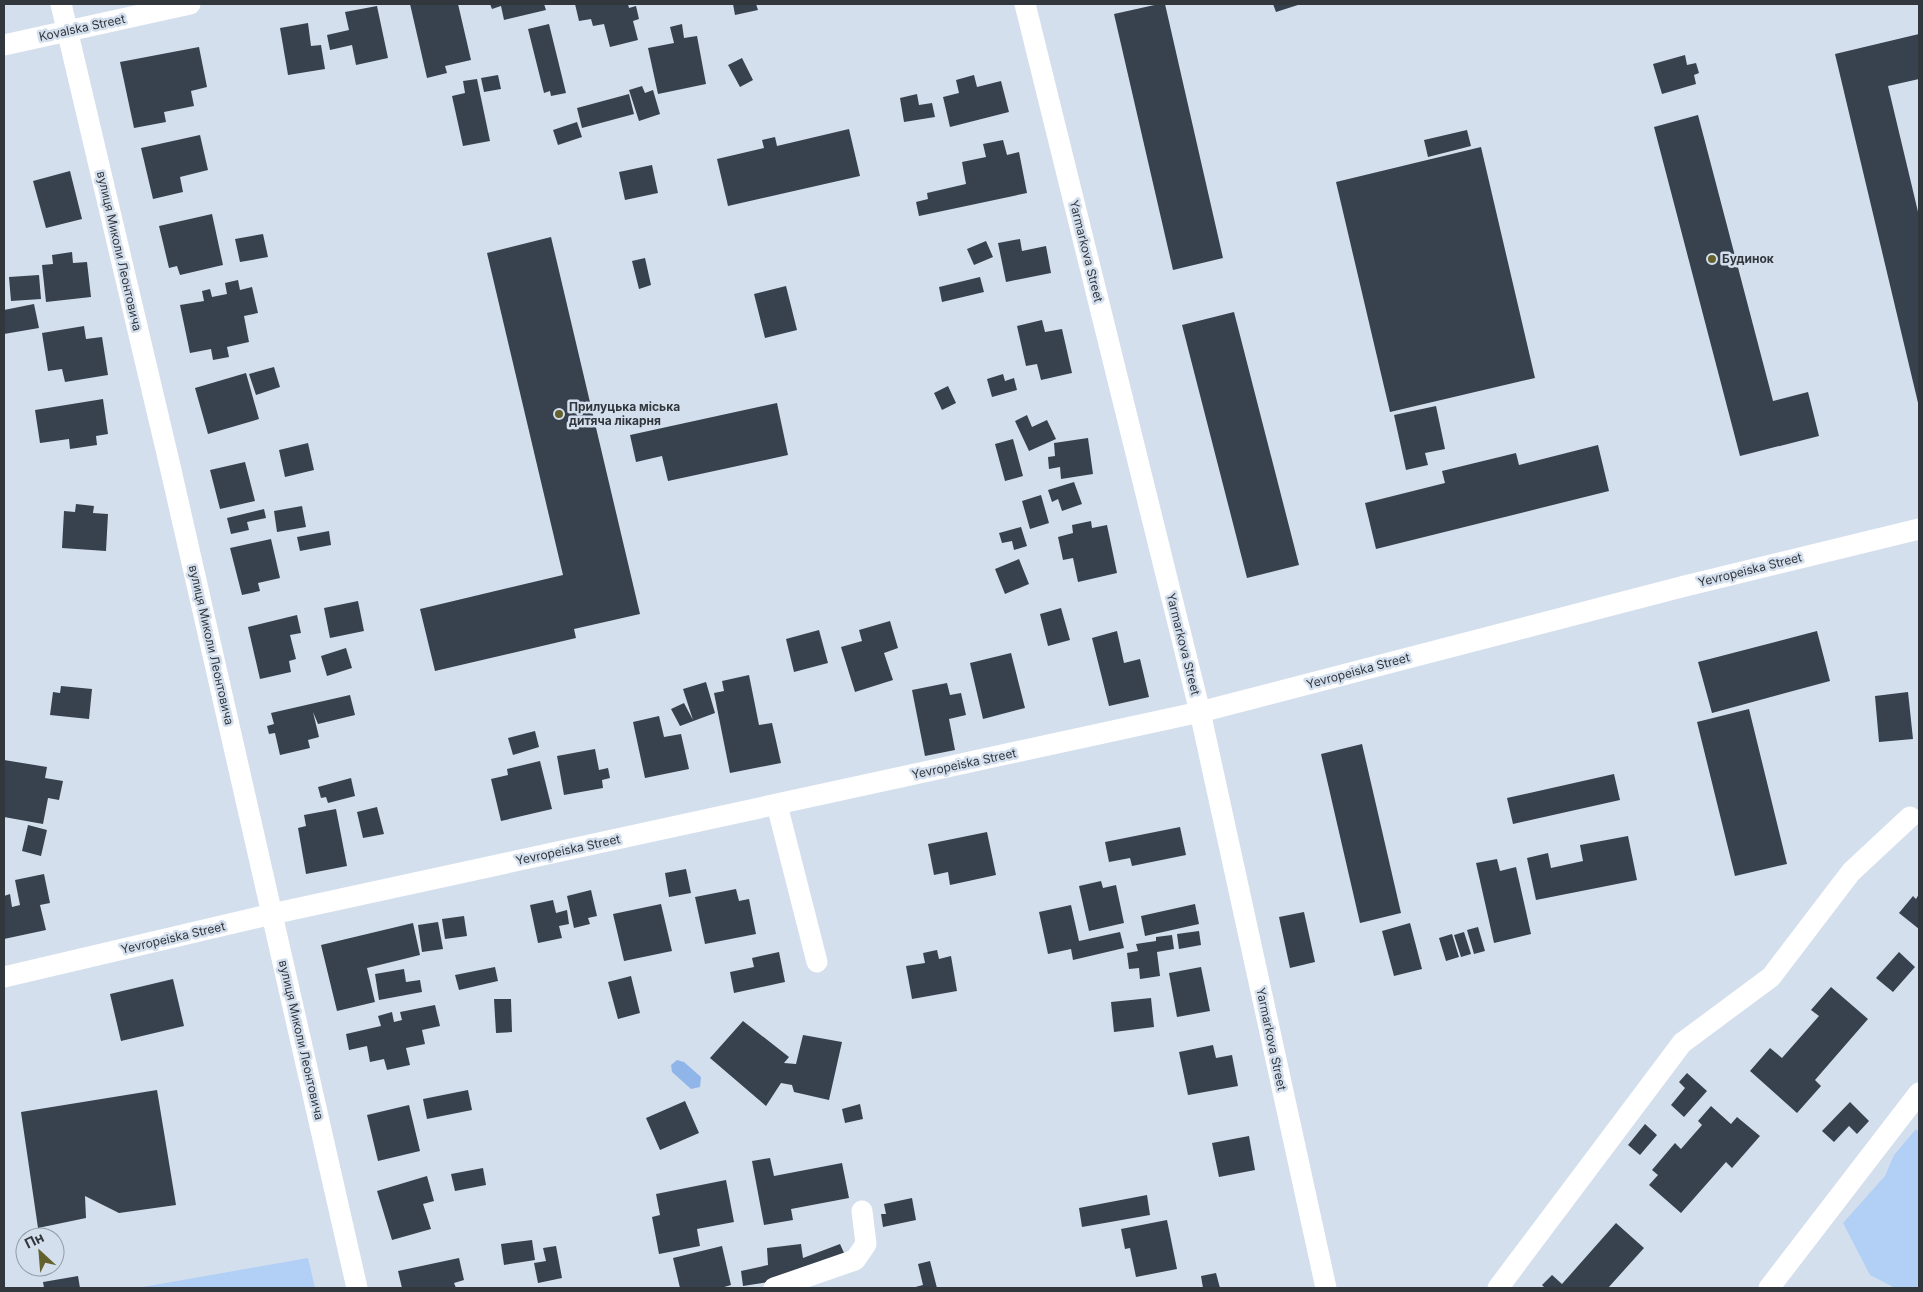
<svg xmlns="http://www.w3.org/2000/svg" width="1923" height="1292" viewBox="0 0 1923 1292" font-family="Inter,sans-serif">
  <style>
    .green { fill: #b2cff5 }
    .water { fill: #90b6e9 }
    .building { fill: #38414e }
    .lines { fill: none; stroke-linecap: round; stroke-linejoin: round }
    .street { stroke: #fff; stroke-width: 21 }
    .poi-dot { fill: #64612d; stroke: #d4dfee; stroke-width: 2 }
    .labels { text-anchor: middle; stroke-width: 5; stroke-linejoin: round; paint-order: stroke }
    .street-label { font-size: 12px; fill: #32373d; stroke: #d4dfee }
    .poi-label { font-size: 12px; font-weight: bold; fill: #32373d; stroke: #d4dfee; text-anchor: start }
  </style>
  <rect width="100%" height="100%" fill="#d4dfee"/>
  <!-- green -->
  <path class="green" d="M1916 1129 1919 1133V1288H1895L1870 1275 1843 1223 1885 1176 1894 1155Z
    M308 1258 315 1288H137Z"/>
  <!-- water -->
  <path class="water" d="M677 1060 684 1062 701 1077 700 1087 691 1089 672 1072 671 1065Z"/>
  <!-- building -->
  <path class="building" d="M410 4H458L471 60 445 66 447 73 427 78Z
    M490 4H544L546 10 504 20 501 6 492 9Z
    M575 4H628L629 8 636 6 639 19 633 21 638 40 610 47 604 24 593 26 591 19 579 21Z
    M733 4H756L758 10 735 15Z
    M1159 4H1165L1223 258 1173 270 1114 14Z
    M1273 4H1301L1276 12Z
    M377 6 388 58 356 65 352 45 330 50 327 35 349 30 345 12Z
    M308 23 311 46 321 45 325 69 288 75 280 28Z
    M549 24 566 93 551 96 550 91 544 93 528 29Z
    M682 24 684 38 697 36 706 84 658 94 648 48 674 43 670 27Z
    M1919 34V79L1888 86 1919 216V407L1835 54Z
    M199 47 207 87 191 91 194 106 164 112 166 122 134 128 120 62Z
    M1685 55 1687 65 1696 63 1699 73 1694 75 1696 84 1662 94 1653 64Z
    M742 58 753 80 740 87 728 65Z
    M498 75 501 89 484 92 481 78Z
    M974 75 977 87 1001 81 1009 112 950 127 943 97 959 93 956 80Z
    M477 79 490 141 463 146 452 96 465 93 463 81Z
    M642 86 645 93 653 90 660 114 639 121 629 90Z
    M629 94 634 114 582 128 577 108Z
    M917 94 919 105 932 103 935 117 904 122 900 98Z
    M1698 115 1773 401 1808 392 1819 436 1740 456 1654 127Z
    M577 122 582 137 558 145 553 130Z
    M849 129 860 176 728 206 717 159 764 148 762 140 775 137 777 146Z
    M1467 130 1471 146 1428 157 1424 140Z
    M200 135 208 170 180 177 183 192 153 199 141 148Z
    M1003 140 1007 155 1019 152 1027 193 919 216 916 202 928 199 927 193 966 184 962 162 986 157 983 144Z
    M1481 147 1535 378 1390 412 1336 182Z
    M652 165 658 193 625 200 619 172Z
    M70 171 82 219 46 228 33 181Z
    M212 214 223 265 180 275 177 266 169 268 159 226Z
    M263 234 268 257 240 262 235 239Z
    M551 237 640 614 574 629 576 638 435 671 420 609 563 575 487 253Z
    M1020 239 1022 251 1046 246 1051 273 1006 282 998 243Z
    M986 241 993 257 974 265 967 249Z
    M72 252 73 263 87 262 91 297 46 302 42 265 53 264 52 255Z
    M645 258 651 285 639 289 632 261Z
    M39 275 41 299 11 301 9 277Z
    M980 277 984 292 942 302 939 287Z
    M238 280 240 290 252 287 258 313 244 316 249 342 227 347 229 357 213 360 211 349 190 353 180 305 204 301 202 291 210 289 212 297 227 294 225 283Z
    M786 286 797 330 765 338 754 294Z
    M34 304 39 328 4 334V310Z
    M1234 312 1299 565 1247 578 1182 325Z
    M1042 320 1045 332 1062 329 1072 373 1041 380 1037 364 1026 366 1017 326Z
    M84 326 86 339 102 337 108 375 65 382 62 369 48 371 42 333Z
    M274 367 280 387 256 395 249 374Z
    M246 373 259 419 208 434 195 388Z
    M1003 374 1005 381 1014 378 1017 390 992 397 987 379Z
    M948 386 956 403 942 410 934 393Z
    M103 399 108 434 96 436 97 445 70 449 69 439 40 443 35 410Z
    M777 403 788 455 668 481 662 456 636 462 630 435Z
    M1436 406 1445 449 1425 453 1428 465 1406 470 1394 415Z
    M1027 415 1032 427 1047 420 1056 439 1029 451 1015 421Z
    M1088 438 1093 474 1061 479 1060 467 1049 469 1048 457 1055 456 1054 443Z
    M1013 439 1023 476 1005 481 995 444Z
    M308 443 314 470 285 477 279 450Z
    M1598 445 1609 491 1376 549 1365 503 1445 483 1442 471 1516 453 1519 465Z
    M245 462 255 501 220 509 210 470Z
    M1074 482 1082 504 1062 511 1058 499 1052 502 1048 490Z
    M1041 495 1049 523 1030 529 1022 501Z
    M76 504 94 506 93 513 108 514 106 551 62 548 64 511 75 512Z
    M302 506 306 527 277 532 274 511Z
    M264 509 266 518 247 522 249 530 231 534 227 518Z
    M1091 521 1092 528 1107 525 1117 573 1078 582 1073 558 1063 560 1058 537 1073 533 1072 525Z
    M1021 527 1027 546 1014 550 1012 541 1002 543 999 533Z
    M329 531 331 545 300 551 297 537Z
    M271 539 280 578 258 583 260 591 242 595 230 548Z
    M1019 559 1029 584 1005 594 995 569Z
    M358 601 364 631 330 638 324 608Z
    M1061 608 1070 640 1048 646 1040 614Z
    M297 615 301 633 290 635 296 659 289 661 291 672 260 679 248 627Z
    M890 621 898 648 884 653 893 680 855 692 841 647 862 641 859 630Z
    M819 630 828 663 794 672 786 639Z
    M1117 631 1124 663 1140 659 1149 697 1109 706 1092 638Z
    M1817 631 1830 681 1712 713 1698 662Z
    M346 648 352 668 327 676 321 656Z
    M1011 653 1025 708 983 719 970 663Z
    M749 675 759 725 772 723 781 763 730 773 714 693 724 691 722 681Z
    M706 682 715 713 680 726 671 709 684 703 693 720 683 689Z
    M947 683 950 695 961 693 966 715 949 719 955 750 925 756 912 690Z
    M61 686 92 689 89 719 50 715 53 692 60 693Z
    M1908 692 1913 739 1879 742 1875 696Z
    M350 695 355 715 318 724 313 712 319 737 308 740 310 748 280 755 275 733 269 734 267 726 274 724 271 713Z
    M1749 709 1787 864 1735 876 1697 722Z
    M659 716 664 737 681 734 689 769 645 778 633 722Z
    M535 731 539 747 513 755 508 738Z
    M1362 744 1401 913 1360 923 1321 754Z
    M595 749 599 770 608 768 610 778 602 780 603 788 564 795 557 756Z
    M4 760 47 767 45 778 63 781 59 800 48 798 43 824 4 817Z
    M540 761 552 809 501 821 491 779 508 775 507 769Z
    M1614 774 1620 800 1513 824 1507 798Z
    M351 778 355 796 328 803 326 797 321 798 318 787Z
    M377 807 384 834 363 838 357 812Z
    M336 809 347 866 306 874 298 828 306 826 304 815Z
    M28 825 47 830 41 856 22 851Z
    M1180 827 1186 855 1132 866 1130 858 1109 862 1105 842Z
    M987 832 996 875 950 885 948 872 934 875 928 844Z
    M1628 836 1637 880 1536 900 1527 858 1548 853 1551 868 1583 861 1580 845Z
    M1497 859 1500 871 1516 867 1531 934 1494 943 1476 863Z
    M686 869 691 893 669 897 665 873Z
    M44 874 50 903 40 905 46 930 4 939V896L10 894 12 907 20 905 15 880Z
    M1101 881 1103 888 1116 885 1124 923 1089 931 1079 886Z
    M736 889 739 901 749 899 756 934 705 944 695 897Z
    M591 890 597 916 588 918 590 924 574 928 567 896Z
    M1919 894V929L1899 913 1913 896 1916 899Z
    M553 900 556 913 567 910 569 924 559 926 562 938 538 943 530 905Z
    M661 904 672 951 624 961 613 914Z
    M1195 904 1199 924 1145 936 1141 916Z
    M1071 905 1079 941 1120 932 1124 948 1073 960 1071 949 1048 954 1039 912Z
    M1304 912 1315 962 1290 968 1279 917Z
    M464 916 467 936 445 939 442 919Z
    M438 922 443 949 422 952 418 925Z
    M413 923 420 955 367 968 375 1002 337 1011 321 945Z
    M1410 923 1422 969 1394 976 1382 931Z
    M1478 927 1485 951 1474 954 1467 930Z
    M1199 931 1201 945 1179 949 1177 934Z
    M1464 932 1471 954 1461 957 1454 935Z
    M1452 934 1459 957 1446 961 1439 938Z
    M1172 935 1174 949 1157 952 1160 976 1140 979 1139 968 1129 969 1127 953 1138 951 1136 944 1156 941V937Z
    M937 950 939 959 951 956 957 991 912 999 906 966 925 963 923 953Z
    M779 952 785 982 734 993 730 972 754 967 752 958Z
    M1899 952 1915 967 1893 992 1876 978Z
    M495 967 498 981 459 990 455 975Z
    M1201 967 1210 1011 1177 1017 1169 973Z
    M404 969 406 982 420 980 422 992 379 1000 375 974Z
    M631 976 640 1013 618 1019 608 982Z
    M173 979 184 1026 121 1041 110 994Z
    M1831 987 1868 1019 1815 1080 1821 1086 1797 1113 1750 1071 1770 1048 1782 1058 1819 1016 1811 1010Z
    M1151 998 1154 1027 1114 1032 1111 1002Z
    M494 999H511L512 1032 496 1033Z
    M435 1005 440 1026 422 1030 425 1044 406 1048 410 1065 387 1070 384 1059 370 1062 367 1046 349 1050 346 1034 381 1026 378 1016 392 1012 394 1022 402 1020 400 1012Z
    M743 1021 789 1057 784 1063 796 1064 803 1035 842 1042 829 1100 794 1092 792 1085 781 1083 766 1106 710 1058Z
    M1213 1045 1216 1058 1232 1055 1238 1086 1188 1095 1179 1052Z
    M1687 1073 1707 1091 1684 1117 1671 1105 1685 1088 1679 1082Z
    M157 1090 176 1205 119 1213 85 1196 86 1218 38 1228 21 1112Z
    M468 1090 472 1110 427 1119 423 1099Z
    M685 1101 699 1133 660 1150 646 1118Z
    M1850 1102 1869 1121 1857 1134 1849 1126 1834 1142 1822 1131Z
    M860 1104 863 1119 845 1123 842 1109Z
    M409 1105 420 1151 378 1161 367 1115Z
    M1711 1106 1731 1124 1737 1117 1760 1136 1732 1168 1726 1162 1681 1213 1649 1185 1658 1175 1652 1170 1675 1143 1681 1149 1702 1125 1698 1121Z
    M1645 1124 1657 1135 1640 1155 1628 1145Z
    M1249 1136 1255 1170 1219 1177 1212 1143Z
    M770 1158 774 1176 842 1163 849 1198 791 1209 793 1220 764 1225 752 1161Z
    M483 1168 486 1185 455 1191 451 1174Z
    M427 1176 434 1201 423 1204 431 1229 392 1240 377 1191Z
    M726 1180 734 1222 697 1229 700 1246 659 1254 652 1217 660 1215 656 1194Z
    M1147 1195 1150 1215 1082 1227 1079 1208Z
    M912 1198 916 1220 883 1227 881 1214H886L884 1204Z
    M1167 1220 1177 1269 1136 1277 1130 1248 1125 1249 1121 1229Z
    M1616 1223 1644 1248 1608 1288H1545L1542 1285 1552 1275 1562 1284Z
    M532 1240 535 1260 504 1265 501 1244Z
    M801 1244 803 1258 840 1244 845 1255 776 1281 743 1286 741 1271 768 1265 767 1248Z
    M556 1246 562 1278 538 1283 534 1263 546 1261 543 1248Z
    M722 1246 731 1285 721 1288H680L673 1258Z
    M459 1258 464 1280 454 1283 456 1288H402L398 1271Z
    M930 1261 937 1288H912L923 1285 918 1264Z
    M1216 1273 1220 1288H1203L1201 1276Z
    M78 1276 80 1288H44L43 1282Z"/>
  <g class="lines">
    <!-- street -->
    <path class="street" d="M61 4 170 466 357 1288
      M1025 4 1200 712 1326 1288
      M4 45 190 4
      M777 805 817 962
      M4 977 272 914 1200 712 1685 586 1919 529
      M774 1288 855 1260 866 1244 862 1211
      M1498 1288 1682 1043 1771 977 1851 872 1910 817
      M1769 1288 1919 1093"/>
  </g>
  <!-- markers -->
  <g class="poi-dot">
    <circle cx="1712" cy="259" r="5"/>
    <circle cx="559" cy="414" r="5"/>
  </g>
  <g class="labels">
    <!-- street labels -->
    <g class="street-label">
      <text transform="translate(82 28) rotate(-12)" y="4">Kovalska Street</text>
      <text transform="translate(119 251) rotate(77)" y="4">вулиця Миколи Леонтовича</text>
      <text transform="translate(1086 251) rotate(76)" y="4">Yarmarkova Street</text>
      <text transform="translate(1750 570) rotate(-14)" y="4">Yevropeiska Street</text>
      <text transform="translate(1183 644) rotate(76)" y="4">Yarmarkova Street</text>
      <text transform="translate(211 645) rotate(77)" y="4">вулиця Миколи Леонтовича</text>
      <text transform="translate(1358 671) rotate(-15)" y="4">Yevropeiska Street</text>
      <text transform="translate(964 764) rotate(-12)" y="4">Yevropeiska Street</text>
      <text transform="translate(568 850) rotate(-12)" y="4">Yevropeiska Street</text>
      <text transform="translate(173 938) rotate(-13)" y="4">Yevropeiska Street</text>
      <text transform="translate(1271 1039) rotate(78)" y="4">Yarmarkova Street</text>
      <text transform="translate(301 1040) rotate(77)" y="4">вулиця Миколи Леонтовича</text>
    </g>
    <!-- poi labels -->
    <g class="poi-label">
      <text x="1722" y="263">Будинок</text>
      <text x="569" y="411">Прилуцька міська<tspan x="569" dy="14">дитяча лікарня</tspan></text>
    </g>
  </g>
  <!-- border -->
  <rect width="1923" height="1292" fill="none" stroke="#32373d" stroke-width="10"/>
  <!-- north arrow -->
  <g transform="translate(40 1252) rotate(334)"><circle r="24" fill="#d4dfee" stroke="#939ca7"/>
  <path d="M0-4L9 19L0 12L-9 19Z" fill="#64612d"/>
  <text y="-8" font-size="14" font-weight="bold" text-anchor="middle" fill="#32373d">Пн</text>
  </g>
</svg>
